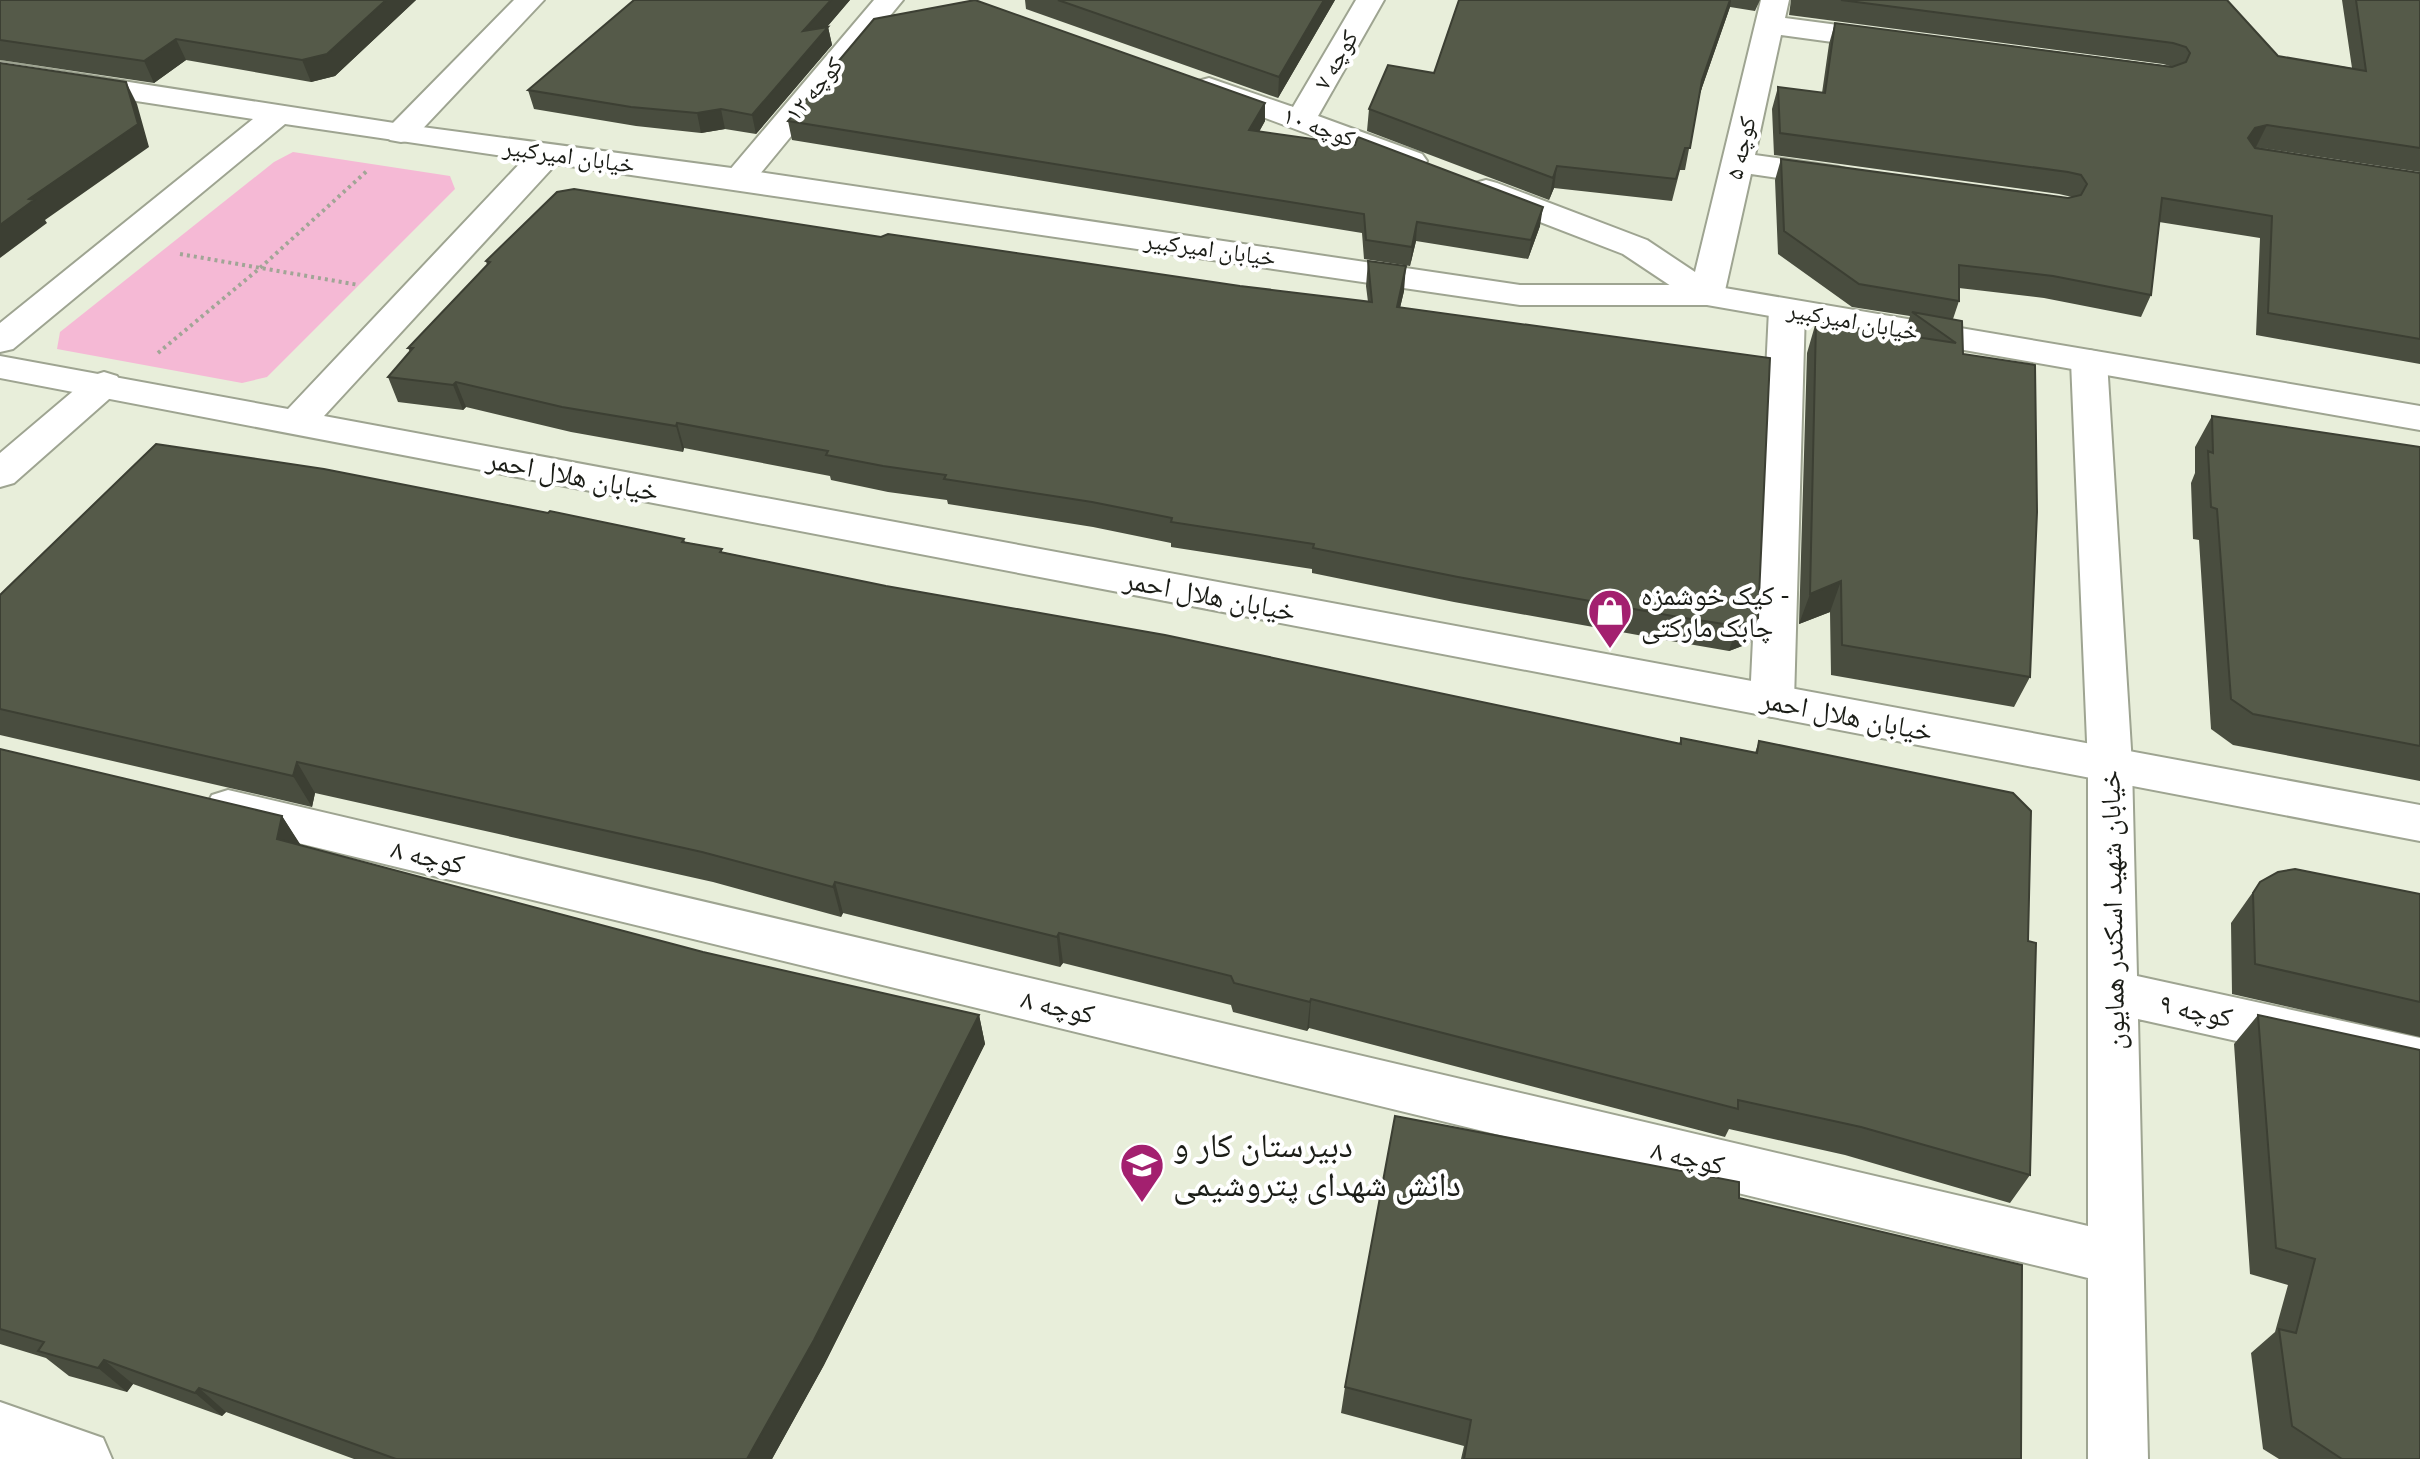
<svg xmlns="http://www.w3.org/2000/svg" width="2420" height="1459" viewBox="0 0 2420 1459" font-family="Ubuntu,'Noto Naskh Arabic',sans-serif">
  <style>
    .green { fill: #f5b9d5 }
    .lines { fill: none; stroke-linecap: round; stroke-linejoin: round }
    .minor-casing { stroke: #9ea491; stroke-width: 4 }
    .tertiary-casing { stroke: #9ea491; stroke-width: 4 }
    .path { stroke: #a1a596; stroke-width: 4; stroke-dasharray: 3 4; stroke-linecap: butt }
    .minor { fill: #fff; fill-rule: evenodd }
    .tertiary { fill: #fff; fill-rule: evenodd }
    .wall { fill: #494d3f }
    .shaded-wall { fill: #3c3f33 }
    .building { fill: #555a49; stroke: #3c3f33; stroke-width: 2 }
    .labels { text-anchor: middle; stroke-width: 8; stroke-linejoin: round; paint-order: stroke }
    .far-street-label { font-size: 24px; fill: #1b1d17; stroke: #fff }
    .street-label { font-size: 28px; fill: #1b1d17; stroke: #fff }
    .poi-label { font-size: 28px; fill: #1b1d17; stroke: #fff; text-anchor: start }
    .near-poi-label { font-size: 34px; fill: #1b1d17; stroke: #fff; text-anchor: start }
  </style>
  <rect width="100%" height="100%" fill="#e8eeda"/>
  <!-- green -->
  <path class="green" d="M293 152 450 176 455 189 267 377 242 383 57 349 60 332 274 162Z"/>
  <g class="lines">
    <!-- minor casing -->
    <g class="minor-casing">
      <path id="minor" d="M514 0H544L412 140 401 142 390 140 385 133 390 126Z
        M874 0H903L750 186 739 189 728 186 723 179 728 172Z
        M1356 0H1384L1318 116 1422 154 1427 161 1422 168 1411 171 1400 168 1198 93 1194 87 1198 81 1209 78 1293 107Z
        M1761 0H1789L1785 18 1891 32 1901 35 1906 41 1901 47 1891 50 1781 35 1755 155 1838 167 1849 170 1854 177 1849 184 1838 187 1751 174 1724 295 1719 302 1707 305 1695 302 1623 254 1475 197 1470 190 1475 183 1486 180 1497 183 1647 240 1695 272Z
        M1787 299 1799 303 1805 310 1794 701 1787 712 1772 717 1757 712 1750 701 1769 310 1775 303Z
        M2089 350 2102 353 2107 361 2132 765 2137 976 2420 1038V1082L2138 1019 2148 1459H2088V1278L228 826 212 821 205 808 212 795 228 790 2088 1226V765L2071 361 2076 353Z
        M104 372 117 376 122 384 117 392 14 483 0 487V453L91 376Z
        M0 1402 103 1438 112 1459H0Z"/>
    </g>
    <!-- tertiary casing -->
    <g class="tertiary-casing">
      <path id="tertiary" d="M0 62 407 125 739 169 1520 285H1707L2420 406V430L1707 305H1520L556 164 324 416 2420 805V841L0 378V356L288 409 524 159 285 124 13 349 0 352V323L253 119 0 80Z"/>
    </g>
    <!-- path -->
    <path class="path" d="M180 254 359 285
      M158 353 260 268 368 170"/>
    <!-- minor -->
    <use href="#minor" class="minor"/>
    <!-- tertiary -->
    <use href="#tertiary" class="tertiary"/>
  </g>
  <!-- wall -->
  <path class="wall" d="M0 0H416L335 76 311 82 186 60 154 83 0 60Z
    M634 0H850L827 27H828L832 45 756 134 725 129 701 133 636 126 534 109 528 90Z
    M1025 0H1335L1278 98 1026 9Z
    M1459 0H1760L1755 11 1730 7 1699 96 1685 170H1680L1672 201 1554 188 1549 200 1367 131 1369 109 1434 73Z
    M1791 0H2227L2278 56 2352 68 2342 0H2420V172L2255 147 2420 173V364L2256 335 2260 238 2159 222 2151 295 2141 317 2044 298 1959 288V301L1953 319 1963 354 2030 677 2014 707 1831 675 1830 612 1799 624 1807 353 1816 322 1904 335 1910 316 1852 307 1778 254 1775 180 1781 159 2068 198 2072 197 2059 194 1774 155 1772 109 1778 87 1822 93 1829 44 1835 23 2170 66 2163 64 1789 15Z
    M788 121H1265L1259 132 1540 226 1528 259 1416 241 1410 266 1364 259 1362 233 792 140Z
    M881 237 1240 286 1368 302 1366 286 1368 261 1404 291 1400 308 1770 358 1750 643 1729 651 1671 641 1454 602 1312 573V569L1171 547V543L1093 527 948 504 947 500 888 492 831 480 830 476 684 448 683 452 571 432 466 407 463 410 398 402 388 377 410 352 408 348 487 265 486 261Z
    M2212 416 2420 447V781L2233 745 2211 729 2199 540 2193 539 2191 483 2195 473V447Z
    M684 539 685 542 722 549V552L886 586 1679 744 1681 738 1755 753 1759 741 2028 941 2030 1175 2010 1203 1845 1155 1729 1129 1725 1137 1309 1028 1307 1031 1233 1012 1231 1005 1063 963 1060 967 843 913 841 917 713 882 315 793 312 807 0 735V595Z
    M0 749 282 816 300 845 703 952 979 1015 985 1044 824 1365 772 1459H354L226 1412 222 1416 133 1384 127 1392 69 1376 46 1358 0 1344Z
    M2260 882 2420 894V1037L2232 994 2231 923Z
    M2258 1015 2420 1459H2279L2263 1449 2251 1353 2275 1332 2288 1285 2250 1274 2234 1044Z
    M1739 1198 2021 1459H1461L1464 1446 1341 1413 1345 1387Z"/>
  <!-- shaded-wall -->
  <path class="shaded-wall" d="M386 0H416L335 76 311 82 302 60Z
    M831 0H850L807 50 803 31Z
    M1324 0H1335L1278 98 1279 77Z
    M1730 0H1731L1730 7 1697 102 1702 80Z
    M828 27 832 45 756 134 752 115Z
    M176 39 186 60 154 83 144 61Z
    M126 82 137 104 149 147 45 220 47 223 0 258V225Z
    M1265 103V121L1249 149V130Z
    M721 109 725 129 701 133 697 113Z
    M2267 125 2256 147 2244 150 2248 138 2255 128Z
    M1557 166 1554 188 1549 200 1553 178Z
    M1543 207 1540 226 1528 259 1531 240Z
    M1417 222 1416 241 1410 266 1412 247Z
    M1406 266 1404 291 1394 332 1397 307Z
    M456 382 466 407 463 410 453 385Z
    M677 423 684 448 683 452 676 426Z
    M1841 581 1830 612 1799 624 1810 594Z
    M1758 618 1750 643 1729 651 1737 626Z
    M297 762 315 793 312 807 293 776Z
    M282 816 302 847 277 839Z
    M835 882 843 913 841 917 833 887Z
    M1059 933 1063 963 1060 967 1057 937Z
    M1311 999 1309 1028 1307 1031 1310 1002Z
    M979 1015 985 1044 824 1365 772 1459H747Z
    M104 1360 133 1384 127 1392 98 1368Z
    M199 1388 226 1412 222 1416 195 1393Z"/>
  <!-- building -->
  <path class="building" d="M0 0H386L327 54 302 60 176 39 144 61 0 40Z
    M634 0H831L803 31 828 27 752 115 721 109 697 113 631 107 528 90Z
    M975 0 1265 103 1249 130 1355 145 1358 137 1543 207 1531 240 1417 222 1412 247 1366 240 1364 214 788 121 874 19Z
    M1058 0H1324L1279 77Z
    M1459 0H1730L1702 80 1690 148H1685L1676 179 1557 166 1553 178 1369 109 1388 65 1434 73Z
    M1841 0H2227L2278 56 2366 71 2356 0H2420V148L2267 125 2255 128 2248 138 2255 148 2420 173V339L2268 313 2272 216 2162 198 2151 295 2053 276 1959 265V301L1859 284 1784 231 1781 159 2068 198 2081 195 2087 184 2081 175 2068 172 1780 133 1778 87 1825 93 1835 23 2172 67 2186 62 2190 53 2186 47 2173 43Z
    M0 63 126 82 138 124 29 199 34 200 0 225Z
    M574 189 881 237 888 234 1240 286 1372 302 1368 261 1406 266 1397 307 1770 358 1758 618 1737 626 1678 617 1458 577 1313 548 1314 544 1171 522 1172 518 1092 502 944 479 946 475 883 466 826 455 828 451 677 423 676 426 562 407 456 382 453 385 388 377 413 348H408L490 262 486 261 557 192Z
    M1912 312 1962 321 1963 354 2035 365 2037 512 2030 677 1842 645 1841 581 1810 594 1816 322 1956 343Z
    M2212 416 2420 447V746L2253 714 2231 699 2217 509 2211 507 2208 451 2213 453Z
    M156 444 324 469 548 513 550 511 684 539 682 542 722 549 720 552 886 586 1165 635 1681 744V738L1757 753 1759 741 2013 793 2031 811 2028 941 2036 943 2030 1175 1861 1127 1738 1100V1109L1311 999 1310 1002 1234 983 1231 976 1059 933 1057 937 835 882 833 887 702 852 297 762 293 776 0 709V595Z
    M0 749 282 816 277 839 703 952 979 1015 814 1340 747 1459H396L199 1388 195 1393 104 1360 98 1368 38 1351 44 1342 0 1329Z
    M2295 869 2420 894V1002L2255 964 2253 893 2260 882 2278 872Z
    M2258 1015 2420 1050V1459H2342L2292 1426 2279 1329 2296 1333 2315 1259 2276 1248Z
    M1395 1116 1739 1182V1198L2022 1265 2021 1459H1464L1471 1420 1345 1387Z"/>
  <!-- icons -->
  <defs>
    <g id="shop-pin" transform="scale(2.3)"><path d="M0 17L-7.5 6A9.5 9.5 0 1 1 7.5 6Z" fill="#a3206f" stroke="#fff"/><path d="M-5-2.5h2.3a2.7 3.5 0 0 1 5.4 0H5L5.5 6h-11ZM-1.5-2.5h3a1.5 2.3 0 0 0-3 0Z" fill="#fff"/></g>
    <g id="school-pin" transform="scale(2.3)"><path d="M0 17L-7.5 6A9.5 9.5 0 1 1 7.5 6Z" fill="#a3206f" stroke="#fff"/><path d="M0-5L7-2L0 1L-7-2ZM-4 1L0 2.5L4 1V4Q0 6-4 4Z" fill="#fff"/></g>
  </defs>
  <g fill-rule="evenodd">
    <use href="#shop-pin" x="1610" y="611"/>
    <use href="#school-pin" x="1142" y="1165"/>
  </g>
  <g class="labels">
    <!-- far-street labels -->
    <g class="far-street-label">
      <text transform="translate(1336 60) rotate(-60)" y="8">کوچه ۷</text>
      <text transform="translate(814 89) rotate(-50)" y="8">کوچه ۱۲</text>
      <text transform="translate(1319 127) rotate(20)" y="8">کوچه ۱۰</text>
      <text transform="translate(1741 148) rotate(-77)" y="8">کوچه ۵</text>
      <text transform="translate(569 156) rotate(8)" y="8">خیابان امیرکبیر</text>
      <text transform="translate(1210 249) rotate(8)" y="8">خیابان امیرکبیر</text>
      <text transform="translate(1853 321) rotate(10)" y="8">خیابان امیرکبیر</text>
    </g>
    <!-- street labels -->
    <g class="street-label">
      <text transform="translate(573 475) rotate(11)" y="10">خیابان هلال احمر</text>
      <text transform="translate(1210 595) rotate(11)" y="10">خیابان هلال احمر</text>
      <text transform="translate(1847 715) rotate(11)" y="10">خیابان هلال احمر</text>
      <text transform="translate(428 856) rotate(13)" y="10">کوچه ۸</text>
      <text transform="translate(2112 910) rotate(-91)" y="10">خیابان شهید اسکندر همایون</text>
      <text transform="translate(1058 1006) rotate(13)" y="10">کوچه ۸</text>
      <text transform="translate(2196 1010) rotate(12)" y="10">کوچه ۹</text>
      <text transform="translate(1688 1157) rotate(13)" y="10">کوچه ۸</text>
    </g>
    <!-- poi labels -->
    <g class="poi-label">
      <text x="1641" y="605">کیک خوشمزه -<tspan x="1641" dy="32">چابک مارکتی</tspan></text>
    </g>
    <!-- near-poi labels -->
    <g class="near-poi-label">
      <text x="1173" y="1157">دبیرستان کار و<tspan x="1173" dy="39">دانش شهدای پتروشیمی</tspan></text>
    </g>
  </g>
</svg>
